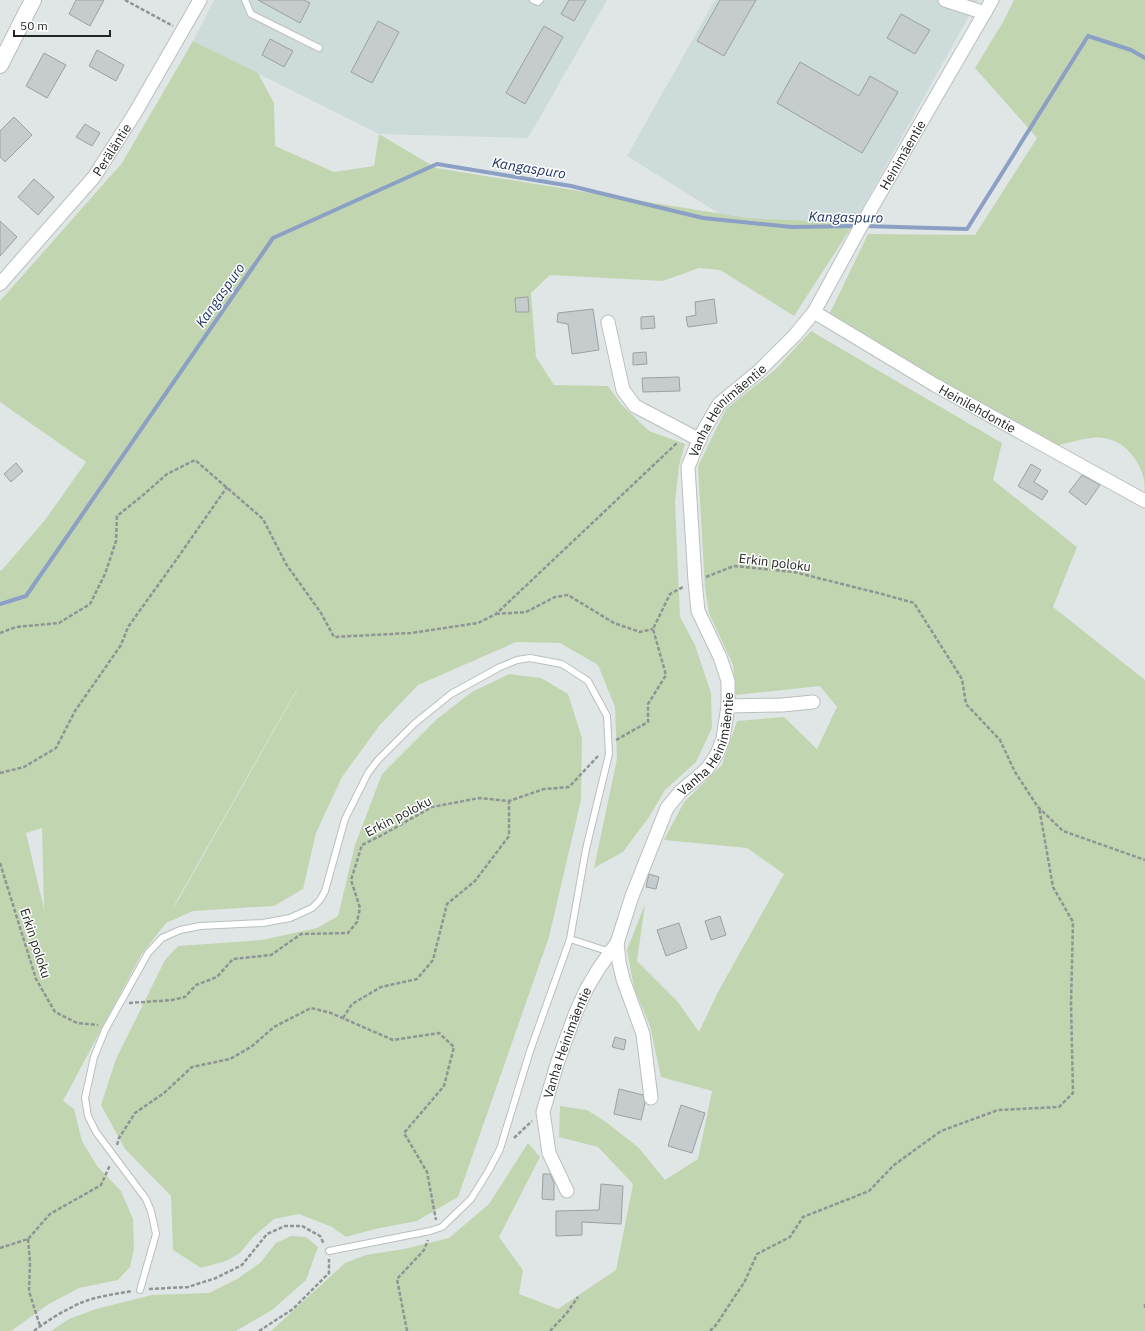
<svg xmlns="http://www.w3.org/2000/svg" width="1145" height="1331" viewBox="0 0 1145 1331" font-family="'IBM Plex Sans',sans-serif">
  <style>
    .built { fill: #cddbdb }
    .green { fill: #c1d6b0; fill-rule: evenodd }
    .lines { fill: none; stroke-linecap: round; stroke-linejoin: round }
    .stream { stroke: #8ba0c4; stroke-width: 4 }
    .building { fill: #c6ccce; stroke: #9ba0a2 }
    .service-casing { stroke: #b9bfbe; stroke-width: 8 }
    .minor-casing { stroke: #b9bfbe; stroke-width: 15 }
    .tertiary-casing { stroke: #b9bfbe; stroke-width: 18 }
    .path { stroke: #8f9494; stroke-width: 2.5; stroke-dasharray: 4 2; stroke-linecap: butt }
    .service { stroke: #fff; stroke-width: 6 }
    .minor { stroke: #fff; stroke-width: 13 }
    .tertiary { stroke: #fff; stroke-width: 16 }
    .labels { text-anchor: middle; stroke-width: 3; stroke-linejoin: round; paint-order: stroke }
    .street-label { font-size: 13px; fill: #242626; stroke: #fff }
    .water-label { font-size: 14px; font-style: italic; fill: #152f5d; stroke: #fff }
  </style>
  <rect width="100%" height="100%" fill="#e0e6e6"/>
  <!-- built -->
  <path class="built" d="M214 0H607L528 138 379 134 193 41Z
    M715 0H978L854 223 736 224 627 156Z"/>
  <!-- green -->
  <path class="green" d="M1014 0H1145V494C1144 490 1145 484 1144 479 1138 455 1118 434 1091 438 1080 439 1069 443 1058 445L939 379 830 313 868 234 975 235 1037 138 975 68 1003 22Z
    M193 41 258 73 274 103 275 146 334 172 374 166 379 134 436 168 747 218 854 223 794 316 720 270 699 268 663 281 550 275 531 293 536 357 554 385 608 386 621 404 649 431 685 444 679 466 675 502 680 617 695 645 711 693 712 728 696 762 665 790 649 817 623 852 594 868 617 759 615 707 598 665 560 643 516 642 418 685 379 726 342 777 316 833 303 889 274 906 193 911 166 923 141 955 63 1101 74 1109 82 1141 97 1166 121 1191 133 1219 134 1249 130 1267 118 1280 79 1288 49 1304 11 1331H0V570L1 571 45 520 86 462 0 402V301L122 163ZM297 689V690L173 909 176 902ZM42 828 44 908V909L26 833Z
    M811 331 1002 443 993 480 1077 547 1053 607 1145 680V1331H271L345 1263 366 1255 404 1249 449 1238 489 1204 528 1143 540 1157 499 1237 523 1270 519 1294 558 1309 616 1270 633 1184 598 1147 559 1137 560 1106 587 1110 606 1122 639 1148 665 1180 698 1159 712 1091 661 1077 650 1026 634 988 627 950 645 904 637 961 678 1002 699 1032 718 992 784 874 747 848 664 840 684 802 722 765 737 721 784 717 817 749 837 707 820 686 736 695 733 665 709 613 705 588 698 466 726 409 775 370Z
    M509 674 541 678 568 694 582 738 581 800 549 937 458 1197 417 1221 375 1229 346 1237 332 1227 299 1214 274 1219 254 1236 240 1253 226 1261 201 1268 173 1250 171 1196 125 1149 101 1105 116 1059 165 960 178 946 262 940 317 928 338 916 355 845 382 774 437 719 472 692Z
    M291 1236 306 1237 318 1247 306 1280 272 1310 236 1331H51L69 1319 96 1309 152 1295 209 1293 237 1279 260 1263 276 1243Z"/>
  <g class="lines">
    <!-- stream -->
    <path class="stream" d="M864 226 967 229 1088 36 1131 50 1145 58
      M0 604 26 596 273 238 437 164 571 186 703 218 792 227 857 226"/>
  </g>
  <!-- building -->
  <path class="building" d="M76 0H104L90 26 69 14Z
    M258 0H304L310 3 300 23Z
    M569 0H586L574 21 561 14Z
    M720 0H756L724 56 697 41Z
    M901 14 930 30 915 54 887 38Z
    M378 21 399 32 372 83 351 72Z
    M544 26 563 37 525 104 506 93Z
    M270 39 293 51 284 67 262 55Z
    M97 50 124 65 116 81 89 66Z
    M44 53 66 65 47 98 26 86Z
    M800 62 859 96 870 76 898 92 862 153 777 103Z
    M14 117 32 135 5 162 0 157V131Z
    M85 124 100 133 92 146 76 137Z
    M34 179 54 197 38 215 18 197Z
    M0 221 17 237 0 256Z
    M528 297 529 312H516L515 298Z
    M714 299 717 323 688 327 686 317 696 315 695 302Z
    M593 309 599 350 572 354 568 324 557 322 558 313Z
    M654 316 655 328 641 329V317Z
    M646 352 647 364 633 365V353Z
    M679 377 680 391 643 392 642 378Z
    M16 463 23 471 11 482 4 474Z
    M1031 464 1041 470 1034 482 1048 491 1042 500 1018 486Z
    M1082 475 1100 485 1086 505 1069 492Z
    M649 874 659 877 656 889 646 887Z
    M720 916 726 935 711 940 705 921Z
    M679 923 687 948 666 956 657 930Z
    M615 1037 626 1040 624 1050 612 1047Z
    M619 1089 643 1095 645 1103 641 1120 614 1114Z
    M681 1105 705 1113 692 1153 668 1146Z
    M543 1174H550L554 1183V1200L542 1199Z
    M601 1184 623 1186 621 1224 582 1222V1235L556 1236V1211L599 1210Z"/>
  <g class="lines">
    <!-- service casing -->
    <g class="service-casing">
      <path id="service" d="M245 0 251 14 319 48
        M533 0 538 2 540 0
        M570 939 604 950 612 949
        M140 1290 156 1234 151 1211 146 1199 96 1132 88 1116 85 1098 94 1057 105 1030 148 953 162 938 180 930 200 926 263 923 290 918 312 908 320 900 325 891 345 819 368 773 378 760 414 724 451 694 500 667 517 660 530 658 562 664 588 681 607 716 609 754 586 849 570 939 530 1051 500 1149 489 1170 471 1199 442 1227 430 1231 329 1251"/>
    </g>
    <!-- minor casing -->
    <g class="minor-casing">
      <g id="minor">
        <path d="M945 0 985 13"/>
        <path id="s1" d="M0 284 94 177 135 113 200 0"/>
        <path id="s2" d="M814 312 935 385 1145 501"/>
        <path d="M608 322 623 390 635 406 700 440"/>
        <path d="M728 706 782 705 813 702"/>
        <path d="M617 943 619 962 623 979 643 1034 651 1098"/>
        <path id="s3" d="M567 1191 549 1153 543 1112 557 1064 576 1012 587 988 599 968 617 943 632 896 667 808 681 791 707 769 717 754 723 739 728 706V681L720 657 698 611 695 581 688 467 701 435 719 404 759 371 795 335 814 312 861 226 992 0"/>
      </g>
    </g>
    <!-- tertiary casing -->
    <g class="tertiary-casing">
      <path id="tertiary" d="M0 65 33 0"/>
    </g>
    <!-- path -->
    <path class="path" d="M125 0 173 26
      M706 577 734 566 794 572 882 594 914 603 962 679 966 704 1000 740 1015 772 1038 807 1063 831 1145 860
      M496 614 526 612 555 597 568 595 614 623 640 632 653 629
      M0 633 16 627 59 623 90 604 105 574 116 541 117 516 142 496 167 474 195 460 263 519 286 564 321 613 334 637 411 633 478 623 496 614 678 442
      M616 740 648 722V704L666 675 653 629 670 594 683 587
      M0 773 24 767 56 748 75 711 121 645 128 627 174 563 227 487
      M0 863 36 979 55 1012 77 1023 98 1025
      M129 1003 172 1000 185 997 196 985 217 977 233 959 271 955 301 934 348 933 357 922 360 908 351 880 362 845 384 834 432 807 479 798 509 801 544 789 569 787 599 755
      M343 1018 352 1004 381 987 417 979 433 960 447 904 475 881 509 836V801
      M514 1138 532 1121
      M117 1145 119 1138 135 1113 164 1093 192 1067 230 1059 251 1047 274 1027 311 1008 331 1013 393 1040 439 1033 454 1047 444 1086 404 1133 427 1172 436 1220
      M28 1239 30 1262 29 1291 40 1326
      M0 1248 28 1239 50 1214 101 1185 110 1165
      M149 1289 188 1287 216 1278 242 1265 267 1234 285 1226H302L320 1236 324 1244
      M1145 1304V1310
      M34 1331C48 1320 66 1309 83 1302 98 1296 116 1294 132 1291
      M259 1331 293 1309 329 1273V1259
      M407 1331 397 1279 424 1250 428 1240
      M550 1331 566 1314 578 1297
      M710 1331 716 1325 745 1281 757 1254 790 1237 803 1217 869 1191 894 1165 941 1131 998 1110 1059 1107 1073 1093 1071 1004 1073 922 1053 887 1039 807"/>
    <!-- service -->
    <use href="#service" class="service"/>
    <!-- minor -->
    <use href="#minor" class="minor"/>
    <!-- tertiary -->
    <use href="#tertiary" class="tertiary"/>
  </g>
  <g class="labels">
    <!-- street labels -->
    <g class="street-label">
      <text dy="5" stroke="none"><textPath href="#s1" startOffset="175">Peräläntie</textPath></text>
      <text dy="5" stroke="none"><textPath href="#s3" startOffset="1166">Heinimäentie</textPath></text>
      <text dy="5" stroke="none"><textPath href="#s2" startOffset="190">Heinilehdontie</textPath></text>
      <text dy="5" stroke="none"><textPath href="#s3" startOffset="853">Vanha Heinimäentie</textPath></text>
      <text transform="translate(775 562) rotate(7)" y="5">Erkin poloku</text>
      <text dy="5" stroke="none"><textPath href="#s3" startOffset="492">Vanha Heinimäentie</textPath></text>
      <text transform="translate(398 816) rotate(-27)" y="5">Erkin poloku</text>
      <text transform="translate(36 943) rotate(72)" y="5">Erkin poloku</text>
      <text dy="5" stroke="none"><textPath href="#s3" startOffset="157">Vanha Heinimäentie</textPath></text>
    </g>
    <!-- water labels -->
    <g class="water-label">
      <text transform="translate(529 168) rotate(9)" y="5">Kangaspuro</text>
      <text transform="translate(846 217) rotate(1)" y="5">Kangaspuro</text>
      <text transform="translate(220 295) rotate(-55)" y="5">Kangaspuro</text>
    </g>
  </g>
  <!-- scale -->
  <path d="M14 30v6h96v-6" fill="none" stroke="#242626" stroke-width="2"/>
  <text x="20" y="30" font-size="12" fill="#242626" stroke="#ffffff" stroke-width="3" paint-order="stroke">50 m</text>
</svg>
